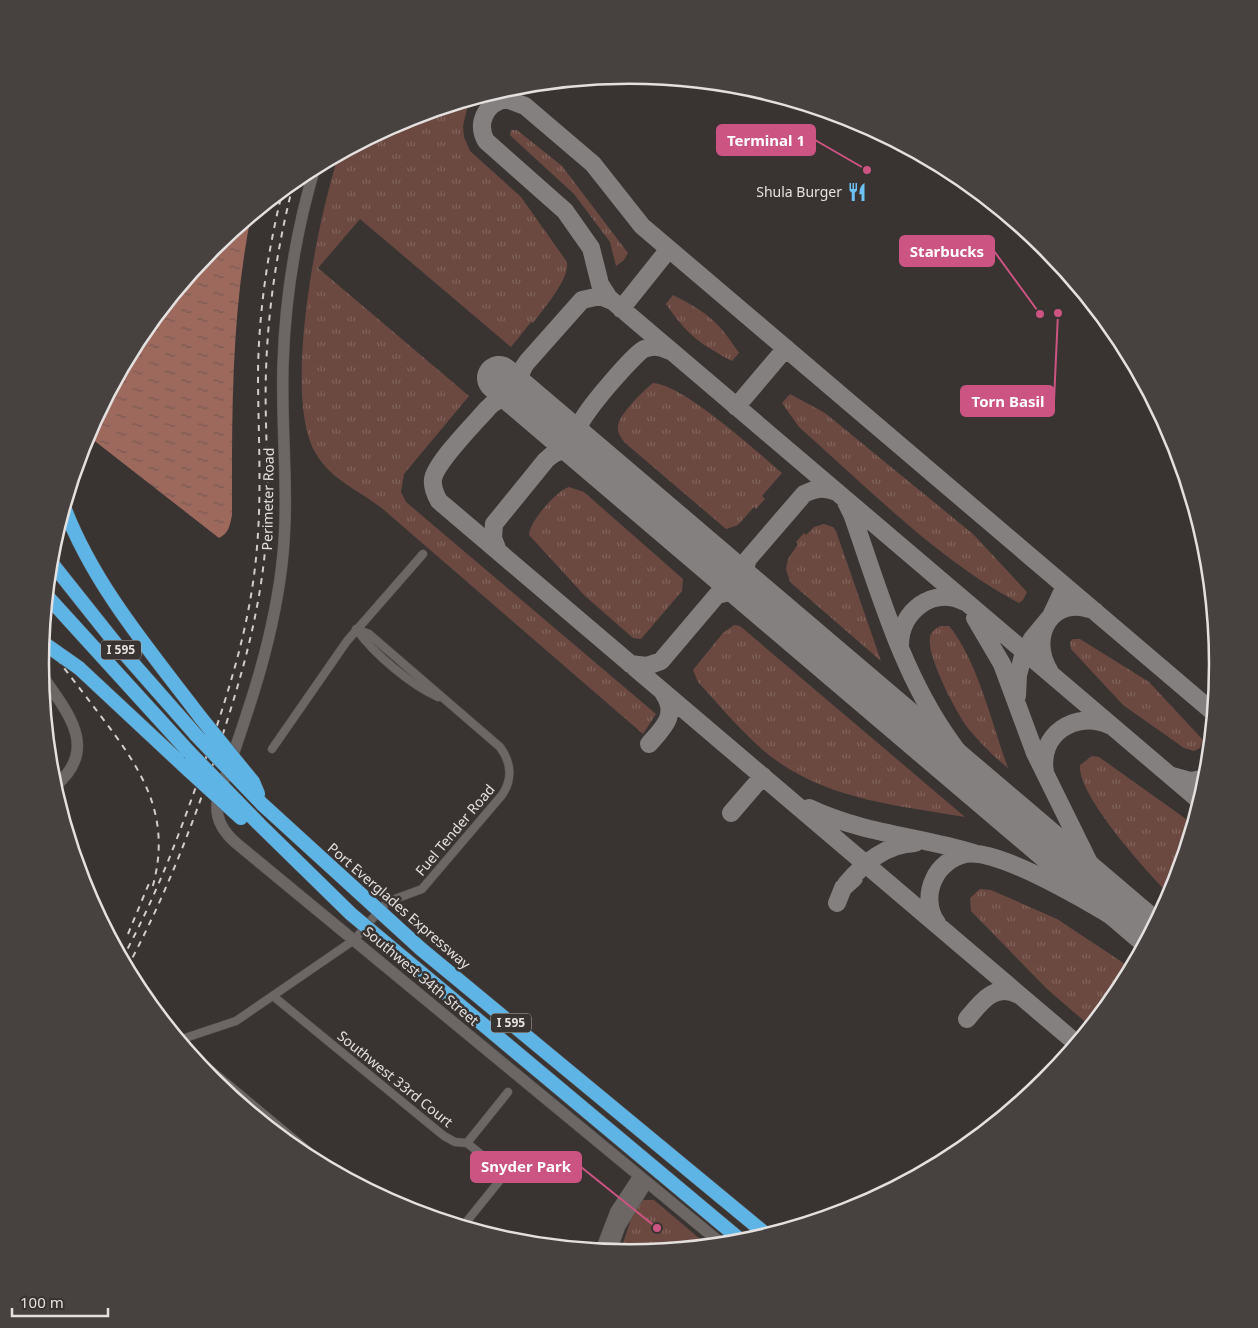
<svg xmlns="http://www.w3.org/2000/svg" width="1258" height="1328" viewBox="0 0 1258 1328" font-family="'Noto Sans',sans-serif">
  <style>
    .grass { fill: url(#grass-tufts) }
    .water { fill: url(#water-ripples) }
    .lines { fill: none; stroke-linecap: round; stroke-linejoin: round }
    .taxiway { stroke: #84807f; stroke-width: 18 }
    .runway { stroke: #84807f; stroke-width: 44 }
    .street-casing { stroke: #575251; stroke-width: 9 }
    .secondary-casing { stroke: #575251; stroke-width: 12 }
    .highway-casing { stroke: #575251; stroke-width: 15 }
    .street { stroke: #6c6665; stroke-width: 8 }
    .secondary { stroke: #6c6665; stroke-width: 11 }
    .highway { stroke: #5eb4e5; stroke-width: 14 }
    .rail { stroke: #d0cdcc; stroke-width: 2; stroke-dasharray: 6 6; stroke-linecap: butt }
    .highway-bridge-casing { stroke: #575251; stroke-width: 15; stroke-linecap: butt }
    .highway-bridge { stroke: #5eb4e5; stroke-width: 14 }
    .labels { text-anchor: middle; stroke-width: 5; stroke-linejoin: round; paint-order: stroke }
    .shield { fill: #393432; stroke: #b0acab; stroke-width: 1 }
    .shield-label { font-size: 12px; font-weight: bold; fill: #e3e0df }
    .poi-label { font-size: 14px; fill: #e3e0df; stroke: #393432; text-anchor: end }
    .street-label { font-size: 14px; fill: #e3e0df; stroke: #393432 }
    .rim { fill: none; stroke: #e3e0df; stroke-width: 2.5 }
    .leader { fill: none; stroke: #cc5483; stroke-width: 2 }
    .callout-dot { fill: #cc5483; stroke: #393432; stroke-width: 2 }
    .callout { fill: #cc5483; stroke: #cc5483; stroke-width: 2 }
    .callout-label { font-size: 15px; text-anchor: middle; font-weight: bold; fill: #fff }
  </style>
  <defs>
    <pattern id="grass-tufts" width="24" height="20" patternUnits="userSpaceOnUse" patternTransform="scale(1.25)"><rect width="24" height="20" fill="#6b4940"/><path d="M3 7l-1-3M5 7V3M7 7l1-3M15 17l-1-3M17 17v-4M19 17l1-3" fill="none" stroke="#80635b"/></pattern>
    <pattern id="water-ripples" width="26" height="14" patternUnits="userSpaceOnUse" patternTransform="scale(1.25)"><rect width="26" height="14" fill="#9d695d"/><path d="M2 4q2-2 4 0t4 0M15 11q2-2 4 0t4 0" fill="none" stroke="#795a53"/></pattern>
  </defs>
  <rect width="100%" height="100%" fill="#393432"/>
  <!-- grass -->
  <path class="grass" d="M469 100 463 126 464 137 470 151 521 197 567 262C570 279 543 309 533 323L531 322 511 347 360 219 318 268 469 396 404 474 401 492 406 502 656 714 643 734 384 510C361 491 330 480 315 452 282 393 318 218 339 154L404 120Z
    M511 130H517L562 166 628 253 624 260 616 266 610 242 574 194 513 138 510 135Z
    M673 295C708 313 718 321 739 353L732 361C700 344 687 335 666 304Z
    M653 383C684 385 756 451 782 473L762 496 765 499 756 509 754 507 738 525 726 529 624 442C621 437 617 433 618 427 618 415 644 390 653 383Z
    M790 394 825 413 973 534 1027 592 1023 600 1019 603C939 561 867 487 799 427L782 403Z
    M569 487 584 492 683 579 682 591 641 639 633 638 585 596 529 535C529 522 557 490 569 487Z
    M824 524 833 527 836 531 881 661 790 582 786 569 788 559 798 544 796 542 804 533 806 535 814 527Z
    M734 625 740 626 965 817C894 805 821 799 764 751 740 730 719 705 698 682L693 670 723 633Z
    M940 626H949C977 659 993 727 1008 768 993 756 979 742 967 727 956 712 926 655 930 637 931 632 935 629 940 626Z
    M1073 639H1080L1149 682 1203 740 1200 748 1194 751 1184 748 1123 705 1071 649 1070 642Z
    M1092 756 1099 757 1193 824 1170 895C1148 873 1077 795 1080 765Z
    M980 889 991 890 1057 919 1131 968 1119 991 1090 1026 1047 989 971 911 970 898Z
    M643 1200H654L707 1245 620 1252 632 1216Z"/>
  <!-- water -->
  <path class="water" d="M251 216C231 315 232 415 232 515 230 525 229 533 219 538L87 435 139 337 213 247Z"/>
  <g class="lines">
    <!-- taxiway -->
    <path class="taxiway" d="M621 309 669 249
      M528 403C513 397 500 395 488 408 475 423 436 462 433 479 432 487 435 494 439 501L1076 1043
      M528 403C518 390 516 376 527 362L582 300 600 296 612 301
      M736 407 786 348
      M587 453C581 445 577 435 580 425 582 414 634 354 644 349 654 345 661 347 670 351
      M846 502 852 514C879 590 901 671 948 738 969 769 995 795 1021 822
      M498 551 493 538 494 524 546 460C558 448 571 447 587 453
      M760 600C748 587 741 576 748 559L804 494C816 488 824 487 837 492
      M975 618 1002 664 1035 753 1104 893
      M900 645C900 611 933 586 965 602
      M630 664 647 666 661 661 717 595 737 590 757 599
      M1050 672C1027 636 1053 593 1095 611
      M1017 696 1018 675 1023 656 1032 639 1051 616 1065 586
      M649 744C663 728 678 715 664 694
      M1045 772C1038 734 1076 710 1109 725
      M1172 776 1190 781 1207 778
      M1200 801 609 298 600 284 591 248 565 211 486 141C476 123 486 103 506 99L525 106 593 164 642 226 1213 712
      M809 808C864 834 917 836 974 853
      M731 813 763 776
      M846 884C864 863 886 844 915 843
      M837 903 843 888 854 878
      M937 923C928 911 927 893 934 879 939 867 952 857 965 854 1002 847 1115 917 1147 939
      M967 1019C981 1002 995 982 1019 995"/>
    <!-- runway -->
    <path class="runway" d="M499 378 1150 932"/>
    <!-- street casing -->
    <g class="street-casing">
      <path id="street" d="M357 630C374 654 411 685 438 697
        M272 749 347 641 423 554
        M273 996 444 1136 455 1142 467 1143 505 1174 463 1226
        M179 1040 236 1021 354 940 387 902 422 889 502 795C513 779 511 762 500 747L369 634 356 629
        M188 1051 329 1168
        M467 1143 508 1092"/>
    </g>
    <!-- secondary casing -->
    <g class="secondary-casing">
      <path id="secondary" d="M315 167C296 231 285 298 283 365 281 428 289 491 283 554 275 639 246 718 218 798 214 816 222 831 236 843L722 1244
        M41 674C67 712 101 749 54 787
        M601 1250 616 1211 639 1176
        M611 1251 620 1226 647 1182"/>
    </g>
    <!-- highway casing -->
    <g class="highway-casing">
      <path id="highway" d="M64 507C94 586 151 652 201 718
        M50 561 116 644 196 735
        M47 596 189 752
        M79 668 183 765"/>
    </g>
    <!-- street -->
    <use href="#street" class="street"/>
    <!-- secondary -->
    <use href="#secondary" class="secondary"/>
    <!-- highway -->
    <use href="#highway" class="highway"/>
    <!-- rail -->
    <path class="rail" d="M42 640C62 665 81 690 100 715 142 770 173 816 152 889
      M128 934 150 881
      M122 959C155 899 179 836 201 772 227 698 251 625 257 547 262 489 258 430 258 371 259 310 268 249 283 189
      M127 968C163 901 190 832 214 761 237 692 258 624 265 551 271 491 264 431 266 371 268 306 278 243 294 181"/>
    <!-- highway-bridge casing -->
    <g class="highway-bridge-casing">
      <path id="highway-bridge" d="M42 642 79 668
        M201 718 253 782 258 794
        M196 735 262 804 421 949 767 1235
        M189 752 259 824 351 914 743 1242
        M183 765 241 818"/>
    </g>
    <!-- highway-bridge -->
    <use href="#highway-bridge" class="highway-bridge"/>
  </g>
  <!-- icons -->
  <defs>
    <g id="restaurant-bare" transform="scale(1.5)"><path d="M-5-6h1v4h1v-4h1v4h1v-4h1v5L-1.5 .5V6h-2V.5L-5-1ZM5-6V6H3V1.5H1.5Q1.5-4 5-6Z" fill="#6ec2f3" stroke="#393432" stroke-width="2.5" paint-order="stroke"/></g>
  </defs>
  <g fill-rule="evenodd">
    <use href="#restaurant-bare" x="857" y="192"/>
  </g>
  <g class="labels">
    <!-- shield labels -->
    <g class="shield">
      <rect x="101" y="640.5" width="40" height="19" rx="4"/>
      <rect x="491" y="1013.5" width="40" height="19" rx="4"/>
    </g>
    <g class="shield-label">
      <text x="121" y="654">I 595</text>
      <text x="511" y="1027">I 595</text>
    </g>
    <!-- poi labels -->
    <g class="poi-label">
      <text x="842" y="197">Shula Burger</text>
    </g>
    <!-- street labels -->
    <g class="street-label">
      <text transform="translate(268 499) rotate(-89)" y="5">Perimeter Road</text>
      <text transform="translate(455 830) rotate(-50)" y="5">Fuel Tender Road</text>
      <text transform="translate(399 906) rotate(41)" y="5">Port Everglades Expressway</text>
      <text transform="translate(421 976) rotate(40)" y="5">Southwest 34th Street</text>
      <text transform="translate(395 1079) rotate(39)" y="5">Southwest 33rd Court</text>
    </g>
  </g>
  <!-- crop -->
  <path d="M0 0H1258V1328H0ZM49 664a580 580 0 1 1 1160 0a580 580 0 1 1-1160 0Z" fill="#474240" fill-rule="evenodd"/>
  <path class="rim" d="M49 664a580 580 0 1 1 1160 0a580 580 0 1 1-1160 0Z"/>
  <!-- callouts -->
  <path class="leader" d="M867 170L815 140M1040 314L994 251M1058 313L1054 401M657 1228L581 1167"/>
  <g class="callout-dot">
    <circle cx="867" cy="170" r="5"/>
    <circle cx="1040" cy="314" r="5"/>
    <circle cx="1058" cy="313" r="5"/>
    <circle cx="657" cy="1228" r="5"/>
  </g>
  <g class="callout">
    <rect x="717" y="125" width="98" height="30" rx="5"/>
    <rect x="900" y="236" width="94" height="30" rx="5"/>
    <rect x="961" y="386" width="93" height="30" rx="5"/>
    <rect x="471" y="1152" width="110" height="30" rx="5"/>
  </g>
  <g class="callout-label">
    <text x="766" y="146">Terminal 1</text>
    <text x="947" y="257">Starbucks</text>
    <text x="1008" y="407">Torn Basil</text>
    <text x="526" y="1172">Snyder Park</text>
  </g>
  <!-- scale -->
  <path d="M12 1308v8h96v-8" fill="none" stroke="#e3e0df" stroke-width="2.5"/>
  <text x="20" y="1308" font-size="15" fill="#e3e0df" stroke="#393432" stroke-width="4" paint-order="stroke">100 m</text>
</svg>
